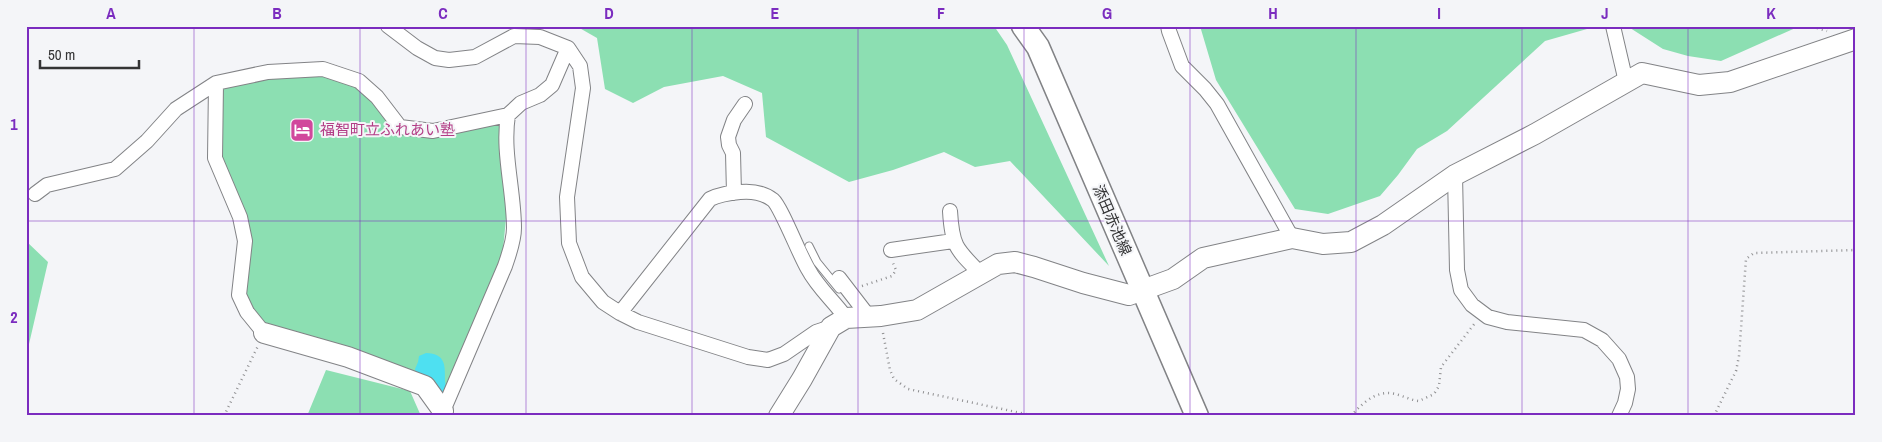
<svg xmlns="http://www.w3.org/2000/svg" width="1882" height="442" viewBox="0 0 1882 442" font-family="'Archivo Narrow','Noto Sans JP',sans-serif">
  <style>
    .green { fill: #8cdfb2 }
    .water { fill: #4ee0f1 }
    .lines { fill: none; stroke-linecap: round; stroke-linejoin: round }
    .lane-casing { stroke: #828386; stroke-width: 9 }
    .street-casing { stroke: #828386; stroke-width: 16 }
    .secondary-casing { stroke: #828386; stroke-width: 22 }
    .primary-casing { stroke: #828386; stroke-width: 25 }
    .path { stroke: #8f8f91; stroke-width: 2.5; stroke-dasharray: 1 4; stroke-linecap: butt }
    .lane { stroke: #fff; stroke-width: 7 }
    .street { stroke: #fff; stroke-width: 14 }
    .secondary { stroke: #fff; stroke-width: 20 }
    .primary { stroke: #fff; stroke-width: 22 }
    .grid { fill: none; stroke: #7b2cbf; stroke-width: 1; stroke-opacity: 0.55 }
    .labels { text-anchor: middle; stroke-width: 4; stroke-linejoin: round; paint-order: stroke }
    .hotel-label { font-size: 15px; fill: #b23c85; stroke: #f4f5f8; text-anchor: start }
    .street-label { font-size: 15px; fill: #343435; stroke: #f4f5f8 }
    .neatline { fill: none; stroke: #7b2cbf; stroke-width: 2 }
    .grid-label { font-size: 16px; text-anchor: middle; font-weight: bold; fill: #7b2cbf }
  </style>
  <rect width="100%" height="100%" fill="#f4f5f8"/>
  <!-- green -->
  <path class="green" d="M576 26H994L1007 45 1109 266 1010 161 975 167 944 152 893 170 849 182 766 137 762 93 723 76 664 87 633 103 605 89 597 38Z
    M1200 26H1800L1721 61 1688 56 1663 49 1627 26 1594 27 1545 41 1447 131 1417 149 1398 175 1380 196 1328 214 1295 209 1216 80Z
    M295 71 359 81 400 127 499 123 503 182 507 208 502 260 446 400 264 333 239 295 245 241 215 158 216 83Z
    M26 241 48 262 26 357Z
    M326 370 410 391 421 416H307Z"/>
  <!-- water -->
  <path class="water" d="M426 353C446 354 445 365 445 381 446 387 447 392 444 397L434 388 436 382 432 378 416 373 415 369 418 362 419 356Z"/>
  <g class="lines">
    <!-- lane casing -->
    <g class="lane-casing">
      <path id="lane" d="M809 246 817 262 839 289"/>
    </g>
    <!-- street casing -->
    <g class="street-casing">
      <path id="street" d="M388 26 417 48 435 58 449 60 475 57 514 36 540 37 568 48 580 66 583 88 567 197 569 243 582 277 603 302 620 313 638 322 748 357 768 360 784 354 816 332 831 327
        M1168 26 1169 31 1182 66 1205 89 1217 104 1292 238
        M1613 26 1626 82
        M216 83 215 158 240 217 245 241 239 295 247 312 264 333
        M1455 175 1457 270 1461 290 1472 305 1488 317 1507 322 1584 330 1602 340 1619 359 1627 377 1628 389 1625 403 1619 416
        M734 193 733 153 729 145 728 137 734 120 745 104
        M35 194 47 185 115 169 147 141 176 109 216 83 268 72 323 69 359 81 377 97 400 127 433 131 508 115 521 103 540 95 552 85 568 48
        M950 211C952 246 956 249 980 273
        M891 250 953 241
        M839 278 869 317
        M620 313 710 199C720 194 729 193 740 192 751 191 764 193 773 200 781 207 800 256 808 269 818 288 834 301 846 318
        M443 411 505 266C509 254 514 241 514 228 514 190 502 152 508 115"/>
    </g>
    <!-- secondary casing -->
    <g class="secondary-casing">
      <path id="secondary" d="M264 333 348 357 425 386 443 411 442 416
        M779 416 802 379 831 327 846 318 881 316 917 310 998 264 1015 262 1034 267 1083 283 1129 295 1173 279 1203 258 1292 238 1323 244 1351 242 1383 225 1455 175 1535 134 1642 73 1699 85 1730 82 1856 39"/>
    </g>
    <!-- primary casing -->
    <g class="primary-casing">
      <path id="primary" d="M1023 26 1038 47 1197 416"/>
    </g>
    <!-- path -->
    <path class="path" d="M1817 28 1827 31
      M862 286 892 276 896 270 893 263
      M883 333 890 370 894 379 908 389 1035 416
      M224 416 258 346
      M1351 416C1360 406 1372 393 1388 393 1398 393 1409 400 1419 401L1434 394 1439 386 1441 367 1475 323
      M1714 416 1736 371 1739 356 1746 259 1754 253 1856 250"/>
    <!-- lane -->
    <use href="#lane" class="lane"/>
    <!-- street -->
    <use href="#street" class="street"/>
    <!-- secondary -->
    <use href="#secondary" class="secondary"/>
    <!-- primary -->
    <use href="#primary" class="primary"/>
  </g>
  <!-- grid -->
  <path class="grid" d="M194 26V416M360 26V416M526 26V416M692 26V416M858 26V416M1024 26V416M1190 26V416M1356 26V416M1522 26V416M1688 26V416M26 221H1856"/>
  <!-- icons -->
  <defs>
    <g id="hotel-square" transform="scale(1.25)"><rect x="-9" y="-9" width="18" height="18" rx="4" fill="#d1479c" stroke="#f4f5f8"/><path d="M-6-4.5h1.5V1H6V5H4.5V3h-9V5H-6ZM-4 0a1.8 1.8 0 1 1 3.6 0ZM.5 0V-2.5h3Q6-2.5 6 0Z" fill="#fff"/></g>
  </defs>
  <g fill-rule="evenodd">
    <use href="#hotel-square" x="302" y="130"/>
  </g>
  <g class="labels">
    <!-- hotel labels -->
    <g class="hotel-label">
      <text x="320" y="135">福智町立ふれあい塾</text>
    </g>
    <!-- street labels -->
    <g class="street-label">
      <text transform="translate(1112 220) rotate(67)" y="5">添田赤池線</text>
    </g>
  </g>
  <!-- border -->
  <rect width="1882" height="442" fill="none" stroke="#f4f5f8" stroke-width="55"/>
  <!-- scale -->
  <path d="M40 60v8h99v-8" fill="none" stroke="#343435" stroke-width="2.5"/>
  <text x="48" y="60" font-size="15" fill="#343435" stroke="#f4f5f8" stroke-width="4" paint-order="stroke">50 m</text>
  <rect x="28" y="28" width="1826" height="386" class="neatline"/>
  <g class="grid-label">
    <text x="111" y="19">A</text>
    <text x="277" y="19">B</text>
    <text x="443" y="19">C</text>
    <text x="609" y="19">D</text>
    <text x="775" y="19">E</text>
    <text x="941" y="19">F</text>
    <text x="1107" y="19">G</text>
    <text x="1273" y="19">H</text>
    <text x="1439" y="19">I</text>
    <text x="1605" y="19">J</text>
    <text x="1771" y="19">K</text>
    <text x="14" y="130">1</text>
    <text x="14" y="323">2</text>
  </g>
</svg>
